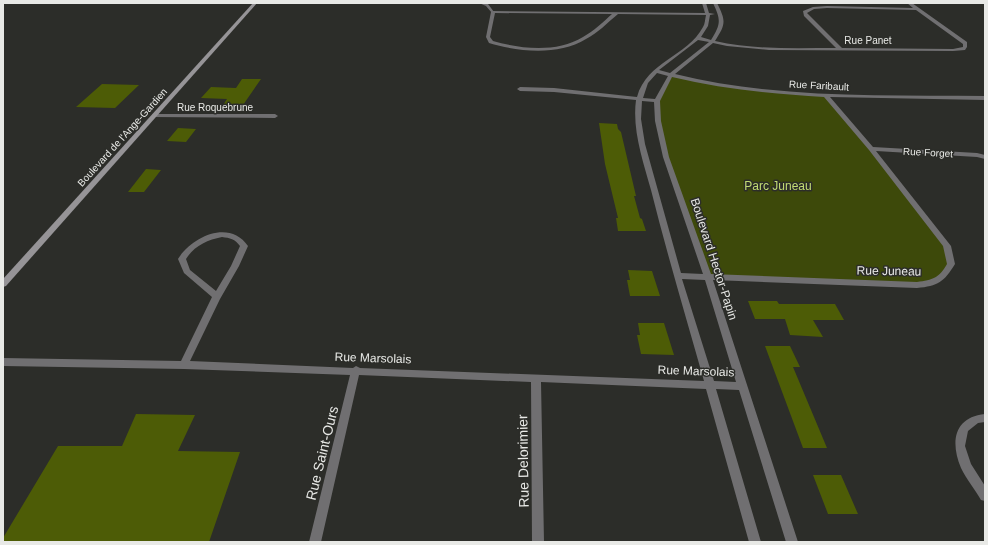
<svg xmlns="http://www.w3.org/2000/svg" width="988" height="545" viewBox="0 0 988 545" font-family="Helvetica,sans-serif">
  <style>
    .green { fill: #3d490a }
    .building { fill: #4d5c06 }
    .lines { fill: none; stroke-linecap: round; stroke-linejoin: round }
    .service { fill: #706f71; fill-rule: evenodd }
    .minor { fill: #706f71; fill-rule: evenodd }
    .secondary { fill: #969497; fill-rule: evenodd }
    .labels { text-anchor: middle; stroke-width: 3; stroke-linejoin: round; paint-order: stroke }
    .far-street-label { font-size: 10px; fill: #e8e9e6; stroke: #2c2d29 }
    .park-label { font-size: 12px; fill: #c2db73; stroke: #2c2d29 }
    .street-label { font-size: 12px; fill: #e8e9e6; stroke: #2c2d29 }
    .near-street-label { font-size: 14px; fill: #e8e9e6; stroke: #2c2d29 }
  </style>
  <rect width="100%" height="100%" fill="#2c2d29"/>
  <!-- green -->
  <path class="green" d="M671 75 729 87 825 95 942 239 951 264 932 283 708 278 666 157 657 111 664 86Z"/>
  <!-- building -->
  <path class="building" d="M242 79H261L243 105H223L227 99 201 98 211 87 236 88Z
    M102 84 139 85 115 108 76 107Z
    M599 123 617 124 618 129 621 132 636 196H634L640 218 642 219 646 231H618L616 218H618L605 164Z
    M178 128 196 129 186 142 167 141Z
    M146 169 161 170 144 192H128Z
    M628 270 652 271 660 296H630L627 280H630Z
    M748 301H777L779 304H835L844 320H813L823 337 790 335 785 319H755Z
    M638 323H664L674 355 641 354 637 335H640Z
    M765 346H790L800 367H793L827 448H803Z
    M136 414 195 415 178 451 240 452 209 542H3V538L58 446H122Z
    M813 475H841L858 514H828Z"/>
  <g class="lines">
    <!-- service -->
    <path class="service" d="M479 3 488 4 494 12 492 13 486 6Z"/>
    <!-- minor -->
    <path class="minor" d="M702 3H706L709 13 715 14 710 15 708 26 701 37 711 40C721 24 721 20 713 3H717C726 21 726 24 715 41 754 50 796 48 836 48L804 16 803 11 813 7 827 6 913 8 907 3H912L967 42V47L965 50 953 51 769 50 727 46 713 43 675 74C776 99 882 95 985 96V100L830 97 873 147 977 153 985 155V159L977 157 876 151 951 246 955 264C944 282 938 286 917 288L713 280 798 542H786L739 390 716 389 761 542H749L706 389 541 382 544 542H532L531 382 359 375 321 542H309L350 375 184 369 3 366V358L181 361 212 297 184 273 178 259C192 236 230 219 248 246L239 266 220 299 190 361 353 368 356 366 360 368 704 381C686 317 667 254 651 190 643 161 632 130 636 100L554 92 520 91 517 89 520 87 554 88 637 97C647 61 687 57 703 27 705 24 705 19 706 15L618 14C607 23 598 33 586 39 558 56 519 52 489 43L486 37 491 12 493 11 705 13ZM827 8 916 10 963 44V47L953 49 842 48 807 13 814 9ZM495 13 612 14C603 22 594 31 583 37 557 53 521 49 493 41L490 37ZM698 40 709 42 670 73 659 70ZM657 73 668 76 655 99 643 98 648 83ZM672 77C722 89 772 94 824 97L869 150 943 246 947 264C939 278 933 280 917 282L711 274 669 157 661 121 660 101ZM642 101 654 102 655 121 663 157 703 274 681 273 645 144 641 119ZM222 237C230 238 235 239 240 246L231 266 216 291 190 270 186 259C194 246 207 240 222 237ZM682 279 705 280 736 382 714 381Z
      M154 114H275L278 116 275 118 152 117V115Z
      M985 414V422L978 423 968 431 965 446 971 464 985 486V501L981 500C975 489 966 479 961 468 950 442 954 417 985 414Z"/>
    <!-- secondary -->
    <path class="secondary" d="M253 3H257L6 286 3 287V279Z"/>
  </g>
  <g class="labels">
    <!-- far-street labels -->
    <g class="far-street-label">
      <text x="868" y="44">Rue Panet</text>
      <text transform="translate(819 85) rotate(3)" y="4">Rue Faribault</text>
      <text x="215" y="111">Rue Roquebrune</text>
      <text transform="translate(122 137) rotate(-48)" y="4">Boulevard de l'Ange-Gardien</text>
      <text transform="translate(928 152) rotate(3)" y="4">Rue Forget</text>
    </g>
    <!-- park labels -->
    <g class="park-label">
      <text x="778" y="190">Parc Juneau</text>
    </g>
    <!-- street labels -->
    <g class="street-label">
      <text transform="translate(714 259) rotate(72)" y="4">Boulevard Hector-Papin</text>
      <text transform="translate(889 271) rotate(1)" y="4">Rue Juneau</text>
      <text transform="translate(373 358) rotate(2)" y="4">Rue Marsolais</text>
      <text transform="translate(696 371) rotate(2)" y="4">Rue Marsolais</text>
    </g>
    <!-- near-street labels -->
    <g class="near-street-label">
      <text transform="translate(322 453) rotate(-76)" y="5">Rue Saint-Ours</text>
      <text transform="translate(523 461) rotate(-91)" y="5">Rue Delorimier</text>
    </g>
  </g>
  <!-- border -->
  <rect width="988" height="545" fill="none" stroke="#e8e9e6" stroke-width="8"/>
</svg>
